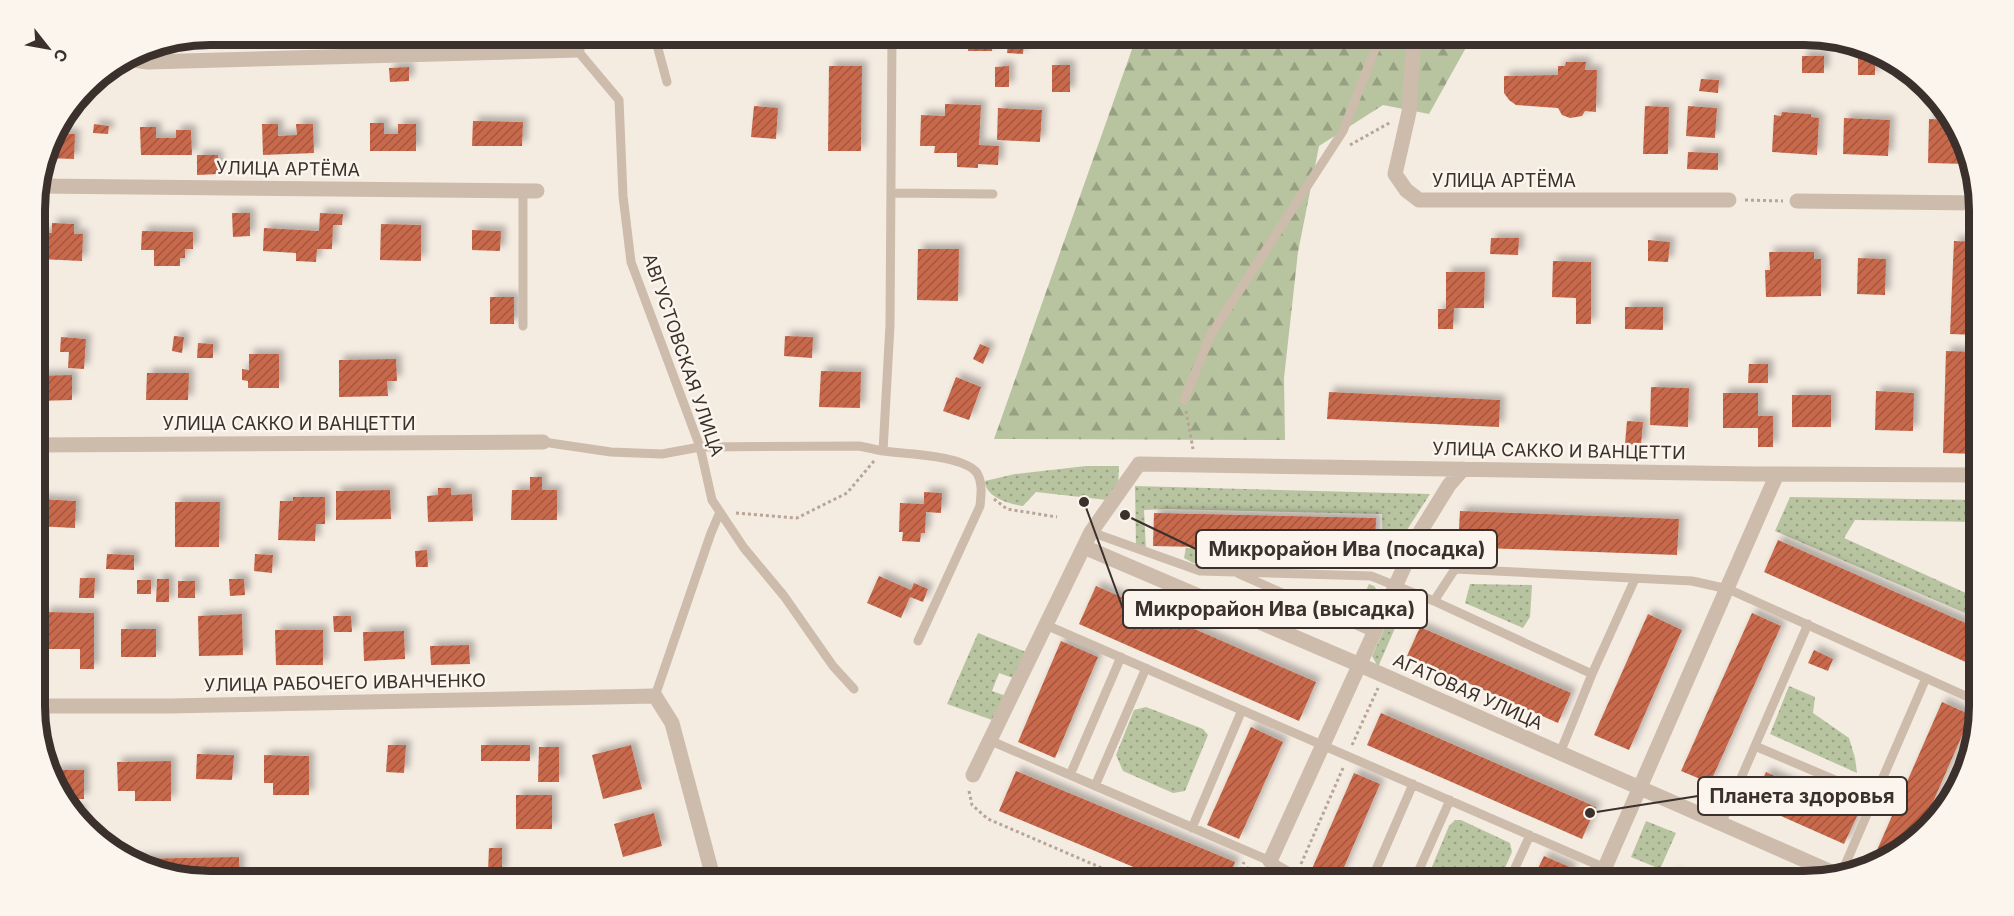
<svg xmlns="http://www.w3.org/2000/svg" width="2014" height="916" viewBox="0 0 2014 916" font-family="Inter,sans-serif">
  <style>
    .green { fill: url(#green-dots) }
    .forest { fill: url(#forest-firs) }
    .building { fill: url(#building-hatch); filter: url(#shadow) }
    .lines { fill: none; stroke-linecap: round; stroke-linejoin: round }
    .path { stroke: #b9a596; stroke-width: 3; stroke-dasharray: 3 3; stroke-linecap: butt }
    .service { stroke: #cdbbac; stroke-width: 9 }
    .minor { stroke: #cdbbac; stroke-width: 15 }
    .labels { text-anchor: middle; stroke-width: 5; stroke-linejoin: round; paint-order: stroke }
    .street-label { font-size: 18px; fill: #3b302b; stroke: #fbf5ee }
    .rim { fill: none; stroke: #3b302b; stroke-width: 8 }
    .leader { fill: none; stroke: #3b302b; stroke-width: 2 }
    .callout-dot { fill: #3b302b; stroke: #fbf5ee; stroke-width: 2 }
    .callout { fill: #fbf5ee; stroke: #3b302b; stroke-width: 2 }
    .callout-label { font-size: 20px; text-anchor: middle; font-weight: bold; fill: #3b302b }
  </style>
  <defs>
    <pattern id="green-dots" width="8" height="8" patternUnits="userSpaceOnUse" patternTransform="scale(1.5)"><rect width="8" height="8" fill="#b8c4a0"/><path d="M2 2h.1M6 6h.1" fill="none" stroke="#97a083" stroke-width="1.8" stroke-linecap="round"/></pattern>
    <pattern id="forest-firs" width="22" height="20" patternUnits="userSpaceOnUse" patternTransform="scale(1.5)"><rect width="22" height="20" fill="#b8c4a0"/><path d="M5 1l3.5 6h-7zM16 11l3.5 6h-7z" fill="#97a083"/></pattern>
    <pattern id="building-hatch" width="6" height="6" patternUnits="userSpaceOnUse" patternTransform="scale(1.5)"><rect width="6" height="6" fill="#c8694b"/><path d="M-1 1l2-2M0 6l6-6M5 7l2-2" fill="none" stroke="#a4573f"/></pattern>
    <filter id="shadow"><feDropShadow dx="5" dy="-5" stdDeviation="3" flood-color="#0004"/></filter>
  </defs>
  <rect width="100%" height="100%" fill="#f4ebe1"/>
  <!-- green -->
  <path class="green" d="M1086 466H1119L1118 486 1107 500 1036 492 1023 506C1009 504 985 497 985 481L1015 474Z
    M1135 486 1430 494 1405 533 1393 566H1376L1383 547 1382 514 1167 509 1144 510 1146 550 1136 547Z
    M1790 497 1979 500V522L1855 520 1844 538 1979 599V619L1775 531Z
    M1186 548 1235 549 1233 566 1193 563 1184 558Z
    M1369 584 1374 586 1379 593 1367 618H1354Z
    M1470 584 1532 585 1530 617 1523 628 1465 603Z
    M1400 602 1406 603 1378 667 1372 656 1395 605Z
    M978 633 1026 652 1013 678 999 673 992 691 1006 696 995 721 947 704Z
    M1789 686 1815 697 1813 713 1849 738 1855 758 1857 773 1770 734Z
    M1146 707 1203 729 1208 735 1185 791 1173 793 1123 771 1116 755 1134 710Z
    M1455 820H1461L1510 843 1512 852 1499 881H1426L1449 826Z
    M1646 821 1676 833 1660 869 1631 857Z
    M1247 866 1284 881H1241Z"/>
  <!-- forest -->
  <path class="forest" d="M1137 35H1473L1429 114 1383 105 1319 146 1298 252 1284 378 1285 440 994 439Z"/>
  <!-- building -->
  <path class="building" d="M210 34H225V45H181V40Z
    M344 34H357L356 44 343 43Z
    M1009 34H1025L1023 54 1007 53Z
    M1648 34H1678V39H1648Z
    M969 39 993 40 992 51H968Z
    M1802 56H1824V73H1802Z
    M1858 56 1875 57V75H1858Z
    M1566 62H1586L1585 70H1597L1596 112 1585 111 1582 116 1570 118 1562 115 1558 108 1516 105 1509 100 1504 93V76L1558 75V66H1565Z
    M1052 65H1070V92H1052Z
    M829 66H862L861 151H828Z
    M1009 66V87H995V67Z
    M409 67V81L390 82 389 68Z
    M1701 79 1719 80 1718 93 1699 91Z
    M945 104 981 105 979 145 999 146 998 165 978 164V168L957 167V153H934L935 146H920L921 115 945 116Z
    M754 106 778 108 776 139 751 137Z
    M1645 106 1669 107 1668 154H1643Z
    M1688 106 1717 108 1715 138 1686 136Z
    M998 108 1042 110 1040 142 997 140Z
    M1782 112 1811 114V117L1819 118 1817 155 1772 152 1774 115 1781 116Z
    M1844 118 1890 120 1888 156 1843 154Z
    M1929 119 1950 120 1951 128H1953L1968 164 1928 163Z
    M473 121 523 122 522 146H472Z
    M370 123H384V134H398V124H416V151H370Z
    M94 124 109 126 108 134 93 133Z
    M262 124H278V136L297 135 296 124H313L314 153 263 155Z
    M140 127H156V138H176V130H191L192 155H141Z
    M54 133 75 134 74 159 46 158 50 143H53Z
    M1688 152 1718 153V170L1687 169Z
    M197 155H218V174L197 175Z
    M232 213H250V236L233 237Z
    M320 213 343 214 342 225H333L332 249H317L316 262 296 261V253L263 251 264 228 319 231Z
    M52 223 74 224V234H83L82 261 40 259 41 232 52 233Z
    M381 224 421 225V261L380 260Z
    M472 230 501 231 500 251 472 250Z
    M142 231 193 232V249H185V258H180V266H154V250H141Z
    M1491 238H1519L1518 255 1490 254Z
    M1648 240 1670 242 1668 262 1648 261Z
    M1954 241 1978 242V335L1950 334Z
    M918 249H959L958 301 917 300Z
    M1769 252H1814V259H1821V296L1766 297 1765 270H1770Z
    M1858 258 1886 259 1885 295 1857 294Z
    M1553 261 1591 262V324H1576V298L1552 297Z
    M1446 272H1485L1484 308H1454L1453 329H1438V309H1446Z
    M490 297H514V324H490Z
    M1625 307H1663V330L1625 329Z
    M174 336 184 337 182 353 172 351Z
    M785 336 813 337 812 358 784 356Z
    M61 337 86 339 84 369 68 368 69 352H60Z
    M198 343 213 344V358H197Z
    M980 344 990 348 983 364 973 359Z
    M1946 351 1978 352 1979 454 1943 453Z
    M249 354H279V388H248V381L242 380V369L249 370Z
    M396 359 397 381H387L388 396 339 397V360Z
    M1749 364H1768V383H1748Z
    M821 371 861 372 860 408 819 407Z
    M147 373H189L188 400H146Z
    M72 375V400L35 401V376Z
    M956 377 981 387 969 420 943 411Z
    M1651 387 1689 388 1688 427 1650 425Z
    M1876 391 1914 393 1913 431 1875 430Z
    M1329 392 1500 400 1499 427 1327 419Z
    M1723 393H1758V416H1773V447H1758V428H1723Z
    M1792 395H1831V427H1792Z
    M1627 421 1643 422 1641 445 1625 444Z
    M530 477H542V490H557V520H511L512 490H530Z
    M438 488H451V495L472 494 473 521 428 522 427 496 438 495Z
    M390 490 391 519 336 520V491Z
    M924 492 942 493 941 513 926 512 925 533H921L920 542 902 541 903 532H899L900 503 924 504Z
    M293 497H325V524H316L315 541 278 540 280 501H293Z
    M38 499 76 501 75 528 36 526Z
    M175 502H220L219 547H175Z
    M1460 511 1679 519 1677 555 1458 547Z
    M1154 513 1376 518 1375 551 1153 546Z
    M1778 540 1979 629V668L1764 572Z
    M427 550 428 567H416L415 551Z
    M107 554 134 555V570L106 569Z
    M255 554 273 555 272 573 254 571Z
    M879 576 911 590 914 583 928 589 923 602 910 597 901 618 867 603Z
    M80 578H95L94 598H79Z
    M157 579H169V602H156Z
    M229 579H244L245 595 230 596Z
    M137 580H151V594H137Z
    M178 581H195V598H178Z
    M1096 586 1316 682 1299 721 1079 624Z
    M45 612 94 613V669H80V649H44Z
    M1752 613 1781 626 1710 783 1681 771Z
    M242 614 243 655 199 656 198 616Z
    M1648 614 1682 630 1629 750 1594 735Z
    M333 616H351L352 632H334Z
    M1420 627 1571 693 1558 723 1407 656Z
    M121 629H156V657H121Z
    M275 630H323V665H276Z
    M404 631 405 659 364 661 363 632Z
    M1061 641 1098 657 1055 758 1018 742Z
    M469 645 470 664 431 665 430 646Z
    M1814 650 1833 659 1828 671 1808 663Z
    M1942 702 1971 715 1922 827 1902 852 1879 859 1874 857Z
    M1381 713 1596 807 1582 839 1367 745Z
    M1251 727 1283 742 1239 839 1207 825Z
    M388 745H406L404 773 386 772Z
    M481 745H530V761H481Z
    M631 745 642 789 603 799 592 755Z
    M539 747H559V782H538Z
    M197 754 234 755 232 780 196 779Z
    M264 755 309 756V795H273V783H264Z
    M171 761V801H135V791H118L117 762Z
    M53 770H84V799H65Z
    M1016 771 1235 862 1227 881H1167L999 811Z
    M1766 772 1858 814 1844 844 1752 803Z
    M1354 773 1380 784 1338 881H1334L1311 871Z
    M516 795H552V829H516Z
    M81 809V821L69 810Z
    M654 813 662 846 623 857 614 824Z
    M489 848H502V873L488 872Z
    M1544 856 1572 868 1566 881H1532Z
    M239 857 240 881 210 882 143 868 131 859Z
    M1674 874 1691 881H1670Z"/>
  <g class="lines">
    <!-- path -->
    <path class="path" d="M1350 145 1391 122
      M1745 200 1783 201
      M1186 411 1193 449
      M994 499 1007 509 1057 517
      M736 513 797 518 847 493 874 461
      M1352 745 1378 688
      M969 791 972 805 988 819 1132 881
      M1301 864 1343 768
      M1237 881 1244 862"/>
    <!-- service -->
    <path class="service" d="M576 34 577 50 619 100 623 196 631 262 700 447 712 500 744 548 784 596 833 666 854 689
      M654 34 667 82
      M892 34 890 325 883 451C906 454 964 455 977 473 983 483 981 495 980 506L918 641
      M523 191V326
      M891 193 993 194
      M1184 400 1210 336 1343 131 1381 34
      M543 442 611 452 662 454 700 447 859 446 883 451
      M1091 532 1200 571 1371 576 1434 601 1455 569 1692 581 1728 589 1979 702
      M1239 574 1374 633
      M1434 601 1592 674
      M1046 625 1605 868
      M1121 657 1070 775 1270 861 1305 881
      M655 696 711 533 720 512
      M989 740 1070 775
      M1755 746 1875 797
      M1560 753 1592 674 1635 579
      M1095 786 1146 668
      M1721 824 1808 624
      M1192 828 1242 710
      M1842 872 1926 678
      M1371 881 1413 784
      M1414 881 1450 800
      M1509 881 1530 835"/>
    <!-- minor -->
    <path class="minor" d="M1414 34 1409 112 1395 174 1406 190 1419 200H1729
      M125 59 148 62 577 50
      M38 186 537 191
      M1797 201 1978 203
      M35 445 543 442
      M1084 547 1360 665 1836 874
      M36 706H169L655 696 672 723 714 881
      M973 775 1091 532 1139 464 1755 474 1979 475
      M1270 861 1420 532 1449 485 1463 469
      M1599 881 1777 474"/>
  </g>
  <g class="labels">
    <!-- street labels -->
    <g class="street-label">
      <text transform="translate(288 169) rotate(1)" y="6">УЛИЦА АРТЁМА</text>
      <text x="1504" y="187">УЛИЦА АРТЁМА</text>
      <text transform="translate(683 355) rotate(71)" y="6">АВГУСТОВСКАЯ УЛИЦА</text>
      <text x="289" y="430">УЛИЦА САККО И ВАНЦЕТТИ</text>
      <text transform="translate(1559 451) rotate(1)" y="6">УЛИЦА САККО И ВАНЦЕТТИ</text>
      <text transform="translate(345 683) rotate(-1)" y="6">УЛИЦА РАБОЧЕГО ИВАНЧЕНКО</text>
      <text transform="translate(1468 692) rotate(24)" y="6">АГАТОВАЯ УЛИЦА</text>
    </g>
  </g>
  <!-- crop -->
  <path d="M0 0H2014V916H0ZM210 45H1804A165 165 0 0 1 1969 210V706A165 165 0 0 1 1804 871H210A165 165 0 0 1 45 706V210A165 165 0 0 1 210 45Z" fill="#fbf5ee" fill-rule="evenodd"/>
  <path class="rim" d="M210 45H1804A165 165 0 0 1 1969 210V706A165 165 0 0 1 1804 871H210A165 165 0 0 1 45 706V210A165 165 0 0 1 210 45Z"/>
  <!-- callouts -->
  <path class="leader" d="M1125 515L1196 549M1084 502L1123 609M1590 813L1698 796"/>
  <g class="callout-dot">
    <circle cx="1125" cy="515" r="6"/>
    <circle cx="1084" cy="502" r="6"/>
    <circle cx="1590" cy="813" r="6"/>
  </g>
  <g class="callout">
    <rect x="1196" y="530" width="301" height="38" rx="6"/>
    <rect x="1123" y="590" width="304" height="38" rx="6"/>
    <rect x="1698" y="777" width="209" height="38" rx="6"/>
  </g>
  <g class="callout-label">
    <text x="1347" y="556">Микрорайон Ива (посадка)</text>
    <text x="1275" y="616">Микрорайон Ива (высадка)</text>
    <text x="1802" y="803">Планета здоровья</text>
  </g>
  <!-- north arrow -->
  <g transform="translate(48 48) rotate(121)" stroke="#fbf5ee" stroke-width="4.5" paint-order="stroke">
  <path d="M0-4.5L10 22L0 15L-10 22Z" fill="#3b302b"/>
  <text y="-9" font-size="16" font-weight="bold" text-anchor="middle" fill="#3b302b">С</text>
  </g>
</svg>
